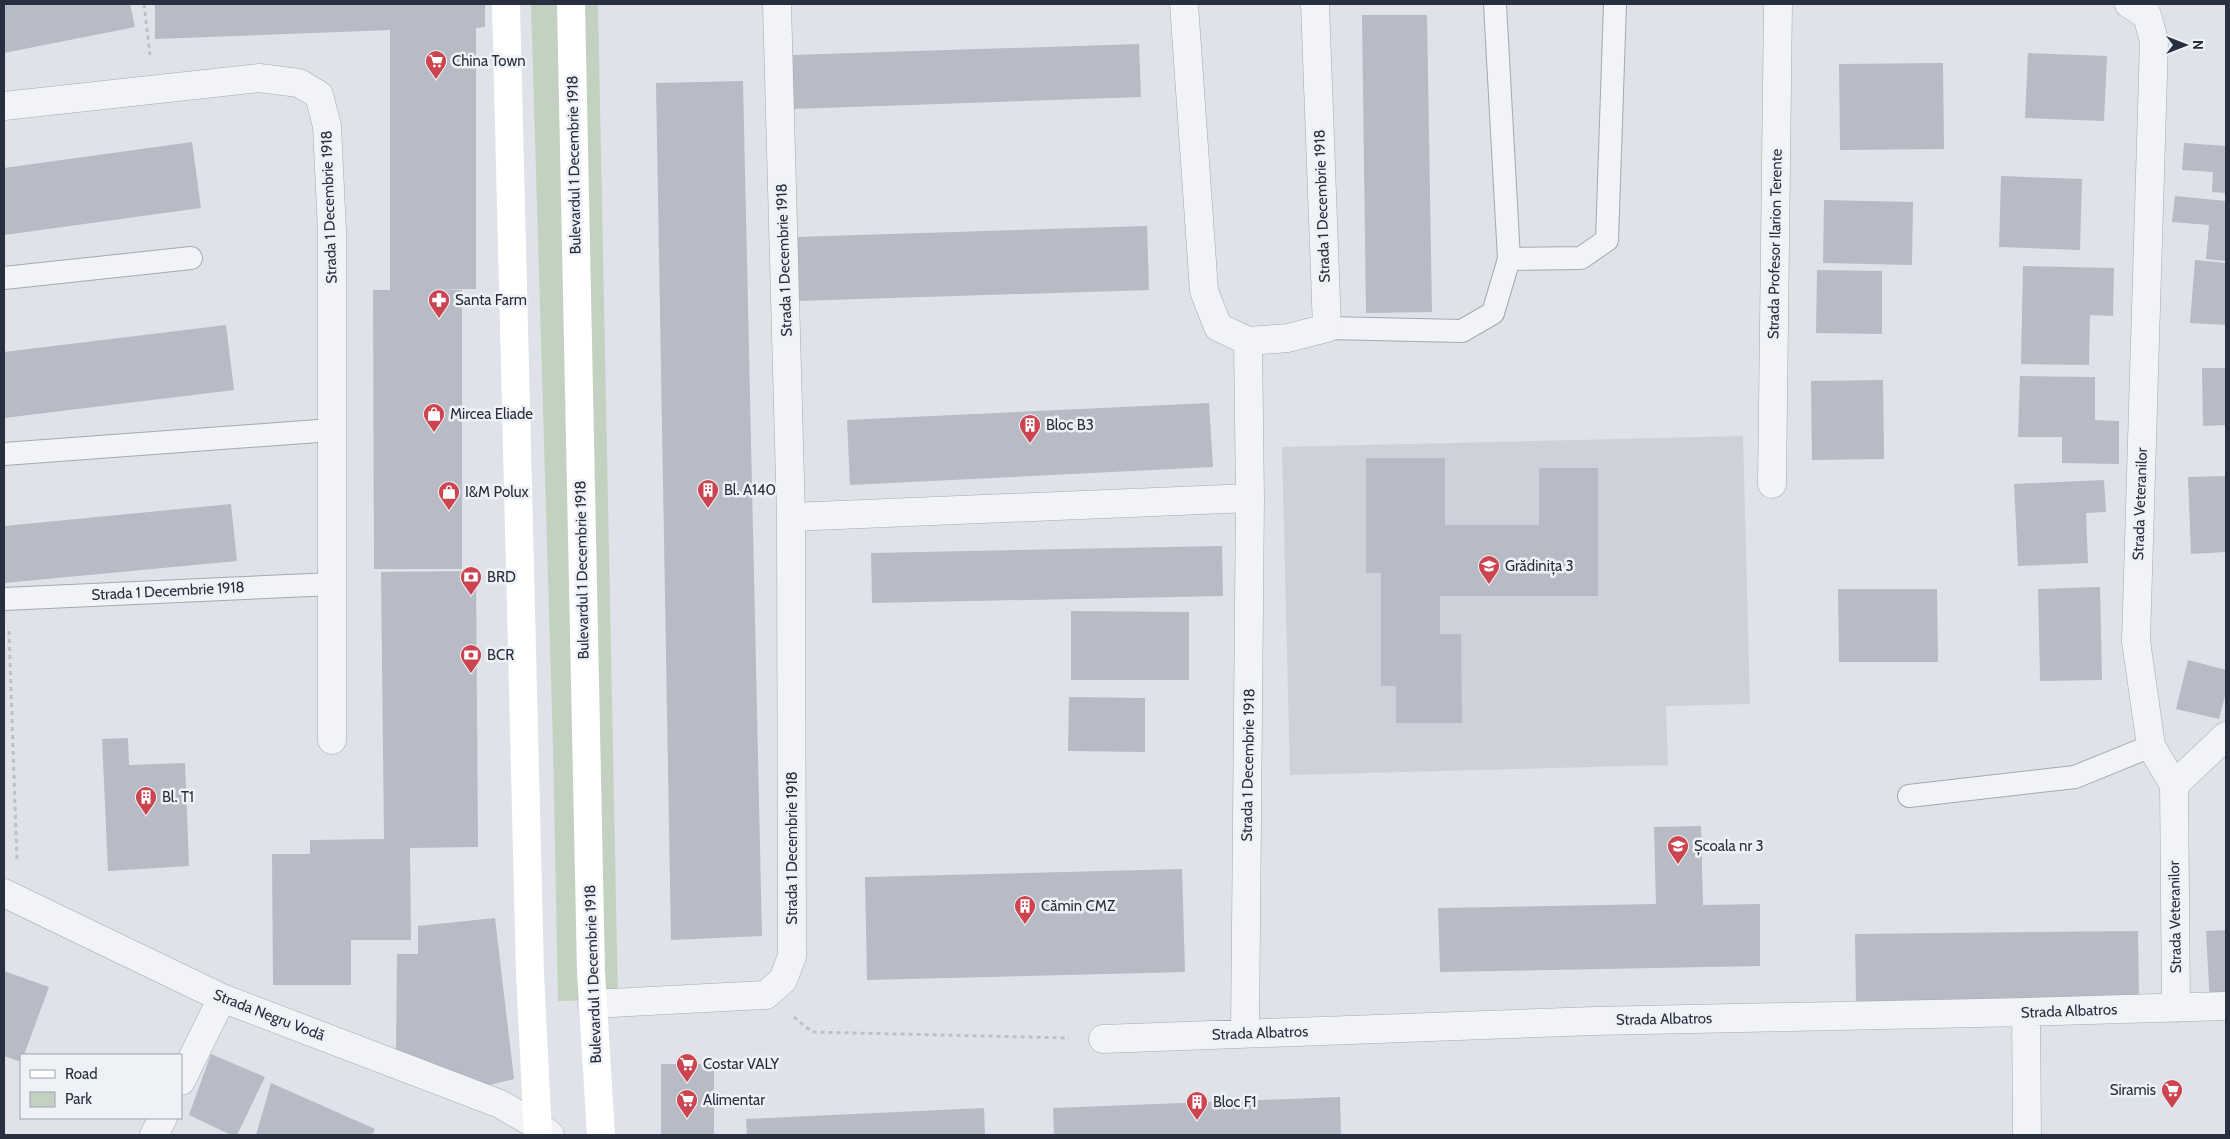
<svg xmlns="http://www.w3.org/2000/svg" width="2230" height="1139" viewBox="0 0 2230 1139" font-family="Cabin,sans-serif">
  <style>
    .built { fill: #cdd1da }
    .green { fill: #c3d2c0 }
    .building { fill: #b6bbc5 }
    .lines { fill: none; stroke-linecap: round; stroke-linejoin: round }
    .lane-casing { stroke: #a4a9b2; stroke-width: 24 }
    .street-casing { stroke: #a4a9b2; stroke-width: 29 }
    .path { stroke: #bdc0c6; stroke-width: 3; stroke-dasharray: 4 4; stroke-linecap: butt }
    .lane { stroke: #f1f3f6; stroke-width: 22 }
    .street { stroke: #f1f3f6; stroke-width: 28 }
    .secondary { stroke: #fff; stroke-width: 28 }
    .labels { text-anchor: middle; stroke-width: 5; stroke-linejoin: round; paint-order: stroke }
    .poi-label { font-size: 15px; fill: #282f3f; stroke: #eef1f6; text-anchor: start }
    .street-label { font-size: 15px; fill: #282f3f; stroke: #eef1f6 }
  </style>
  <rect width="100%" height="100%" fill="#dfe2e8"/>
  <!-- built -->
  <path class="built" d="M1743 436 1750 704 1666 706 1668 765 1290 775 1282 447Z"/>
  <!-- green -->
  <path class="green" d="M531 4H598L618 1000 558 1001 553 747Z"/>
  <!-- building -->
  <path class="building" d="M4 4H130L135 27 4 53Z
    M155 4H485V27L476 28V289H436L462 290V569H374L373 290H390V30L155 39Z
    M1362 15H1427L1432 312 1366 313Z
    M1139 44 1141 97 793 109 791 55Z
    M2028 53 2107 56 2104 121 2025 118Z
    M1943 63 1944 149 1840 150 1839 64Z
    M743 81 762 936 671 940 656 83Z
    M192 142 201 208 4 235V168Z
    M2184 143 2226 146V193L2212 192 2213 172 2182 170Z
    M2001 176 2082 179 2080 250 1999 247Z
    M2175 196 2226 201V261L2206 259 2209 225 2172 222Z
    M1824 200 1913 202 1912 265 1823 263Z
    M1147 226 1149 290 797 301 795 237Z
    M2195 260 2226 263V325L2190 323Z
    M2023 266 2114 268 2113 316 2090 315 2089 365 2021 364Z
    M1817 270 1882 271V334L1816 333Z
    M226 325 234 390 4 418V352Z
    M2202 368H2226V425L2203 426Z
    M2020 376 2095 377V420L2119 421V464L2062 463V437H2018Z
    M1883 380 1884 459 1812 460 1811 381Z
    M1209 403 1213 467 850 485 847 420Z
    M1366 458H1445V525H1539V468H1598V596H1440V634H1461L1462 723H1396V686H1381V573H1366Z
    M2226 476V552L2191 554 2188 477Z
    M2104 480 2106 512 2086 513 2088 563 2018 566 2014 484Z
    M231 504 237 561 4 583V526Z
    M1222 546 1223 596 872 603 871 553Z
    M476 571 478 847 410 848 411 940H351V985H273L272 854H310V840L384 839 381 572Z
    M2100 587 2102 680 2040 681 2038 589Z
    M1838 589H1937L1938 662H1839Z
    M1071 611 1189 612V680H1071Z
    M2188 660 2226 670V692L2219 719 2176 709Z
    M1069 697 1145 698V752L1068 751Z
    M128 738 129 765 185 763 189 866 108 871 102 739Z
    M1701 826 1703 905 1760 904V966L1440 972 1438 908 1656 904 1654 827Z
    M1182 869 1185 972 867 980 865 877Z
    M495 918 514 1079 477 1088 396 1054 397 954H418V926Z
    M2226 930V1004L2210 1005 2206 931Z
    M2138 931 2139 1003 1856 1006 1855 934Z
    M4 971 49 987 24 1055H21V1062L4 1056Z
    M211 1054 265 1077 237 1135H231L189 1115Z
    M661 1064H714V1135H661Z
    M271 1083 375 1129 372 1135H256Z
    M1340 1097 1341 1135H1054L1053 1108Z
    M984 1108 985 1135H747L746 1119Z"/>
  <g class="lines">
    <!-- lane casing -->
    <g class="lane-casing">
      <path id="lane" d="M1509 259 1581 258 1607 240 1615 4
        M4 278 191 258
        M1327 328 1462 331 1493 313 1509 259 1495 4
        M4 454 332 430
        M4 599 332 584
        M1909 796 2075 777 2151 746"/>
    </g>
    <!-- street casing -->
    <g class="street-casing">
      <path id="street" d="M1184 4 1204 291 1218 327 1248 341 1288 338 1327 328 1315 4
        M2129 4 2147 15 2154 41 2136 641 2151 746 2174 785 2176 1008
        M4 106 259 78 299 83 319 95 327 126 332 231V740
        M1772 484 1778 4
        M791 517 1250 498
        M2174 785 2226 736
        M4 893 222 998 500 1104 538 1126 550 1135
        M592 1004 766 995 783 980 792 956 791 517 777 4
        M2026 1012 2027 1135
        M1245 1033 1250 498 1248 341
        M1103 1039 1594 1021 2026 1012 2226 1006
        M181 1081 222 998
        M154 1135 163 1118"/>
    </g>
    <!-- path -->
    <path class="path" d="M144 4 150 55
      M9 631 17 862
      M794 1017 812 1032 1069 1038"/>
    <!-- lane -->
    <use href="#lane" class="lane"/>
    <!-- street -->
    <use href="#street" class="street"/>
    <!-- secondary -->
    <path class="secondary" d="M506 4 530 973 538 1135
      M571 4 591 972 601 1135"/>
  </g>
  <!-- icons -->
  <defs>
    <g id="supermarket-pin" transform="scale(1.125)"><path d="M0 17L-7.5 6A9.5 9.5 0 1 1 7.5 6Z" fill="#cd4451" stroke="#eef1f6"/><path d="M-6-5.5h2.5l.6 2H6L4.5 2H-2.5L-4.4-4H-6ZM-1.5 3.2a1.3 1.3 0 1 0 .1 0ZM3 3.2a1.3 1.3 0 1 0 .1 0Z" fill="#fff"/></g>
    <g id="pharmacy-pin" transform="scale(1.125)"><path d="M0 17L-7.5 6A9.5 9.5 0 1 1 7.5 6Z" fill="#cd4451" stroke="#eef1f6"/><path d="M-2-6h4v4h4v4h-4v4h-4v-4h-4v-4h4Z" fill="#fff"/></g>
    <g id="shop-pin" transform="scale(1.125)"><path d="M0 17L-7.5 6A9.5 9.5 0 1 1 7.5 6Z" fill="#cd4451" stroke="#eef1f6"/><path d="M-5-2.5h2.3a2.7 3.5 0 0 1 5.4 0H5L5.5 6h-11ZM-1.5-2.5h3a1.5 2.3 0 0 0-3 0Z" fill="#fff"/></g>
    <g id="building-pin" transform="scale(1.125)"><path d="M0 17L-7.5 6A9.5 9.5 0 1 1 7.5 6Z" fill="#cd4451" stroke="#eef1f6"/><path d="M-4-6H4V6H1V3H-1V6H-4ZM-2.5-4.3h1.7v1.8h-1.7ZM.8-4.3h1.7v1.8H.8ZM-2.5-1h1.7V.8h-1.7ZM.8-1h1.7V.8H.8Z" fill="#fff"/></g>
    <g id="school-pin" transform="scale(1.125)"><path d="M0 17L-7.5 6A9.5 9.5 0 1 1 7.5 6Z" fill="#cd4451" stroke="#eef1f6"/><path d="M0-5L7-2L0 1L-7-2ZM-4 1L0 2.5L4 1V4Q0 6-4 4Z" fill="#fff"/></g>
    <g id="bank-pin" transform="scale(1.125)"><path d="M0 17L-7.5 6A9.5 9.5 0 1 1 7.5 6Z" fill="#cd4451" stroke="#eef1f6"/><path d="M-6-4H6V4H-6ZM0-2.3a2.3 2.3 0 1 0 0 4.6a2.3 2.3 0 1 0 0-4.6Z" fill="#fff"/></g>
  </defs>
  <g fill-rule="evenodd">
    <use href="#supermarket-pin" x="436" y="61"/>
    <use href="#pharmacy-pin" x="439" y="300"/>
    <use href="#shop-pin" x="434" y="414"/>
    <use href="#building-pin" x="1030" y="425"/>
    <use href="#building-pin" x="708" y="490"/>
    <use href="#shop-pin" x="449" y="492"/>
    <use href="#school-pin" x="1489" y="566"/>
    <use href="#bank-pin" x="471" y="577"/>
    <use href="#bank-pin" x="471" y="655"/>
    <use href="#building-pin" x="146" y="797"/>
    <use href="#school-pin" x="1678" y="846"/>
    <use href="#building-pin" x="1025" y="906"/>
    <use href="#supermarket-pin" x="687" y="1064"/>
    <use href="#supermarket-pin" x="2172" y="1090"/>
    <use href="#supermarket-pin" x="687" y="1100"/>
    <use href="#building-pin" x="1197" y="1102"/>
  </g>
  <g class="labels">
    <!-- poi labels -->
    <g class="poi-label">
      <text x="452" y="66">China Town</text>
      <text x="455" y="305">Santa Farm</text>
      <text x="450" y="419">Mircea Eliade</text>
      <text x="1046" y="430">Bloc B3</text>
      <text x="724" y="495">Bl. A140</text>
      <text x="465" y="497">I&amp;M Polux</text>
      <text x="1505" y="571">Grădinița 3</text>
      <text x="487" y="582">BRD</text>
      <text x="487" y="660">BCR</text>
      <text x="162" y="802">Bl. T1</text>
      <text x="1694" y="851">Școala nr 3</text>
      <text x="1041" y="911">Cămin CMZ</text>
      <text x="703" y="1069">Costar VALY</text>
      <text x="2156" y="1095" text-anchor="end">Siramis</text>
      <text x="703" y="1105">Alimentar</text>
      <text x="1213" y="1107">Bloc F1</text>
    </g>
    <!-- street labels -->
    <g class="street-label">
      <text transform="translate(574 165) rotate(-91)" y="5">Bulevardul 1 Decembrie 1918</text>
      <text transform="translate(1322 206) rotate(-92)" y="5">Strada 1 Decembrie 1918</text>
      <text transform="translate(329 207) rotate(-92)" y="5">Strada 1 Decembrie 1918</text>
      <text transform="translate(1775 244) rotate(-89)" y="5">Strada Profesor Ilarion Terente</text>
      <text transform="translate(784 260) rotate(-92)" y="5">Strada 1 Decembrie 1918</text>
      <text transform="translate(2140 504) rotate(-88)" y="5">Strada Veteranilor</text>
      <text transform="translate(582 570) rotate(-91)" y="5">Bulevardul 1 Decembrie 1918</text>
      <text transform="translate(168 591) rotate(-3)" y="5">Strada 1 Decembrie 1918</text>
      <text transform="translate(1248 765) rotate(-89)" y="5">Strada 1 Decembrie 1918</text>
      <text transform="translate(792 848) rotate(-90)" y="5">Strada 1 Decembrie 1918</text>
      <text transform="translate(2175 917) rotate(-91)" y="5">Strada Veteranilor</text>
      <text transform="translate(593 974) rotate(-92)" y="5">Bulevardul 1 Decembrie 1918</text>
      <text transform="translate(2069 1011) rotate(-2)" y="5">Strada Albatros</text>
      <text transform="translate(269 1015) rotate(21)" y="5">Strada Negru Vodă</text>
      <text transform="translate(1664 1019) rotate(-1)" y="5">Strada Albatros</text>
      <text transform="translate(1260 1033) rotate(-2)" y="5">Strada Albatros</text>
    </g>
  </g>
  <!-- border -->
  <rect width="2230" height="1139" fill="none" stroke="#282f3f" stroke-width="10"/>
  <!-- legend -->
  <rect x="20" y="1054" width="162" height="65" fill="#eef1f6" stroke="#9fa3ad"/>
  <rect x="30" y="1070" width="25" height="8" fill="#ffffff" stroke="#9fa3ad"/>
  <text x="65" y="1079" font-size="15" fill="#282f3f">Road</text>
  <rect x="30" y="1092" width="25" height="15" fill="#c3d2c0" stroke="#9fa3ad"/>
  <text x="65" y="1104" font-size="15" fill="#282f3f">Park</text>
  <!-- north arrow -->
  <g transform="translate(2185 45) rotate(90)" stroke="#eef1f6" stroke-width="4" paint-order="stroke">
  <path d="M0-4L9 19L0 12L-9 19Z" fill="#282f3f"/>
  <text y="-8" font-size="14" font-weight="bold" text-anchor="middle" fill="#282f3f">N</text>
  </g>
</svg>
